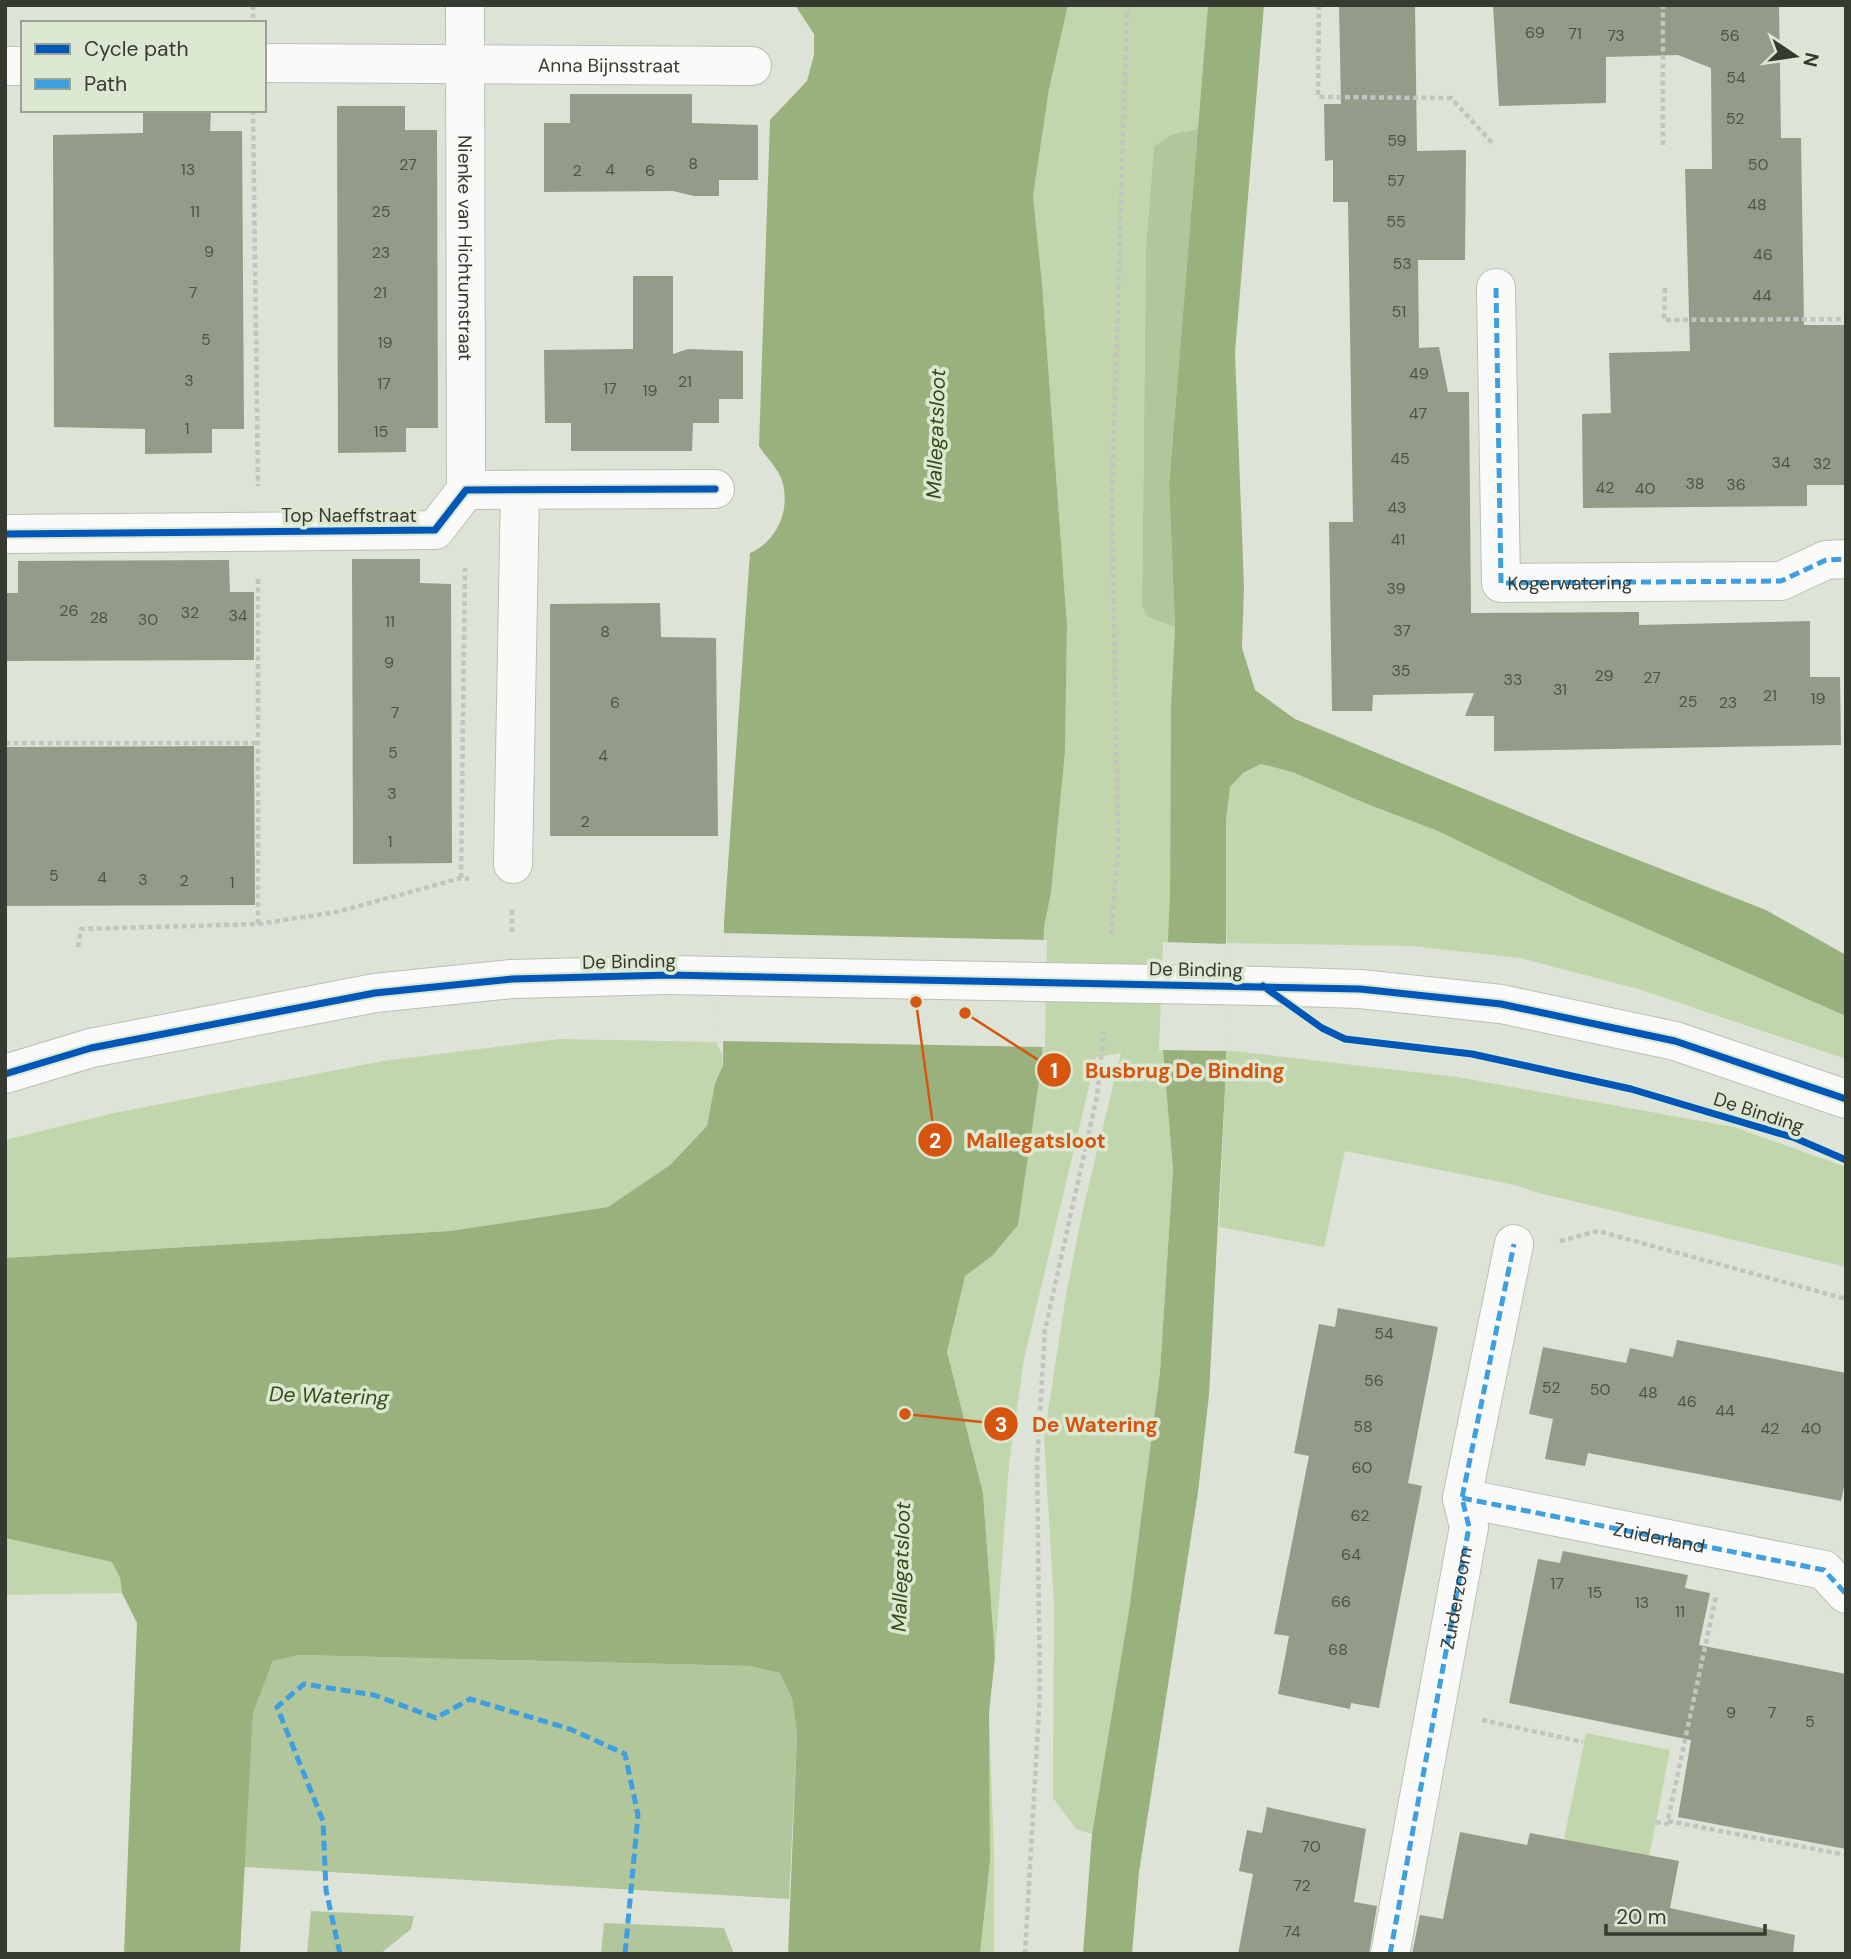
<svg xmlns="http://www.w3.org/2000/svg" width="1851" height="1959" viewBox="0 0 1851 1959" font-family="'DM Sans',sans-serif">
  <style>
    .green { fill: #c2d6ad }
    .forest { fill: #b1c69a }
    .water { fill: #99b27d }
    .pier { fill: #dde3d7 }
    .building { fill: #939c88 }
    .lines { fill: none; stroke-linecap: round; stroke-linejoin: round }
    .street-casing { stroke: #bbc0b7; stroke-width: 40 }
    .secondary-casing { stroke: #bbc0b7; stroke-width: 40 }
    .path { stroke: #c1c4bf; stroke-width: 4.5; stroke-dasharray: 5 3.5; stroke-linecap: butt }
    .street { stroke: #fafbf9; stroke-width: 38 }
    .secondary { stroke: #fafbf9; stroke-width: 38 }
    .secondary-bridge-casing { stroke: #bbc0b7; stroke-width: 40; stroke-linecap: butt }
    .secondary-bridge { stroke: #fafbf9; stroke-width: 38 }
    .quiet { stroke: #3e9ee2; stroke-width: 5; stroke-dasharray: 10 5; stroke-linecap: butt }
    .cycleway-casing { stroke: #dce8d2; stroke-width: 11 }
    .cycleway { stroke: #0057b8; stroke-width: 7 }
    .labels { text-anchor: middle; stroke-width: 7; stroke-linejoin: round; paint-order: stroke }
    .number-label { font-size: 16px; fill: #4d5348 }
    .street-label { font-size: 19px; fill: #363b32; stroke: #dce8d2 }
    .water-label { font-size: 21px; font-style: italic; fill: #354b18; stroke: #dce8d2 }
    .leader { fill: none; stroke: #d65610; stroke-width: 2.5 }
    .callout-dot { fill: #d65610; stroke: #dce8d2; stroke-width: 2.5 }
    .mark-label { font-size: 21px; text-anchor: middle; font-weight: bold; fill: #fff }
    .callout-label { font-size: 21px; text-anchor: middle; font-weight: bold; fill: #d65610; stroke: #dce8d2; stroke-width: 7; stroke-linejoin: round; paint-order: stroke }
  </style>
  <rect width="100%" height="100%" fill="#dde3d7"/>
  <!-- green -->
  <path class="green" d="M1068 5H1208L1198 129 1173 134 1154 146 1146 247 1142 605 1148 617 1175 627 1171 705 1170 893 1163 1050 1173 1170 1160 1372 1130 1604 1092 1834 1076 1829 1053 1798 1054 1604 1044 1437 1066 1295 1083 1209 1121 1053 1096 1057 1024 1359 1009 1464 995 1657 983 1493 947 1352 965 1275 992 1256 1042 1060 1044 927 1051 893 1065 754 1067 625 1042 283 1033 196 1049 89Z
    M1261 764 1292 772 1367 804 1438 831 1846 1016V1059L1638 989 1520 958 1412 946 1227 943C1226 916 1221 802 1231 786 1237 775 1250 770 1261 764Z
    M559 1039 716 1042 722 1054 723 1066 715 1083 707 1126 670 1165 608 1207 450 1231 5 1258V1140L114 1113 383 1061Z
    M1225 1050 1457 1077 1734 1127 1846 1167V1267L1535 1192 1515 1185 1345 1151 1324 1247 1219 1227 1226 1069Z
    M5 1538 112 1562 120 1578 122 1593 5 1595Z
    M989 1713 994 1857V1954H980L990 1861Z
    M1586 1733 1670 1750 1649 1857 1564 1839Z"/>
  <!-- forest -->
  <path class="forest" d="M1198 129 1169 485 1175 627 1148 617 1142 606 1146 247 1154 146 1173 134Z
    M298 1655 749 1666 780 1673 792 1699 797 1733 789 1899 244 1867 253 1713 273 1661Z
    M311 1911 414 1916 411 1929 380 1954H307Z
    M604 1923 724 1928 734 1954H601Z"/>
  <!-- water -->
  <path class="water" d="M795 5H1068L1049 89 1033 196 1042 283 1067 625 1065 753 1051 893 1044 927 1042 1060 1018 1225 992 1256 965 1276 947 1352 983 1493 995 1657 989 1713 990 1861 980 1954H788L797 1733 792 1699 780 1673 749 1666 299 1655 273 1661 253 1713 240 1954H124L137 1623 122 1593 120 1578 112 1562 5 1538V1258L450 1231 608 1207 670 1165 707 1126 715 1083 723 1066 724 922 750 553C778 541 792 507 781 478 777 467 765 456 759 446L770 120 807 81 814 55V34Z
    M1208 5H1264L1235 352 1244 586 1242 648 1255 690 1295 719 1577 836 1766 910 1846 955V1016L1579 899 1438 831 1367 804 1292 772 1261 764 1243 773 1230 787 1226 819V1069L1209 1395 1198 1492 1139 1872 1132 1954H1083L1092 1834 1130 1604 1160 1372 1173 1170 1163 1050 1170 893 1171 705 1175 627 1169 485Z"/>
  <!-- pier -->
  <path class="pier" d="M721 933 1047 940 1045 1047 719 1041Z
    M1163 942 1230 944 1229 1051 1159 1050Z"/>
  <!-- building -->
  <path class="building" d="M1339 5H1415L1417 151 1466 150 1465 260H1418L1419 348 1439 347 1448 392H1469L1471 613 1639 612V625L1810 621V677H1840L1841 745 1494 751V716H1465L1474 693 1373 695 1372 711H1332L1329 522H1353L1348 202H1333V160L1325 161 1324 104H1341Z
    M1493 5H1779L1781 138H1801L1804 325H1846V485H1807V506L1583 508 1582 414 1611 413 1609 353 1690 351 1685 169H1712L1711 68 1678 55 1606 57V103L1499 106Z
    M570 94H692V123L758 125V180H719V196H694L673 191 544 192V123H570Z
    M337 106H405V130H437L438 428H406V452L338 453Z
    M143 110H211L210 131H242L244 429H212V453L145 454V429L54 427 53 135 143 133Z
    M633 276H673V354L688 349 743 351V399H719V423H693L692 451H571V423H545L544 350 633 349Z
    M352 559H420V583L451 584 452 863 353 864Z
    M229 560 230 592H254V660L5 661V593H18V561Z
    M660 603 661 637 716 638 718 836H550V604Z
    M254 746 255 905 5 906V747Z
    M1338 1308 1438 1327 1408 1483 1422 1486 1379 1708 1351 1703 1350 1709 1278 1694 1289 1636 1274 1634 1309 1456 1294 1453 1319 1324 1335 1327Z
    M1677 1340 1846 1373V1477L1841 1501 1588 1453 1585 1466 1545 1459 1553 1419 1529 1414 1543 1347 1626 1363 1630 1348 1673 1357Z
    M1563 1551 1688 1575 1685 1588 1710 1593 1699 1645 1846 1674V1849L1678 1817 1691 1740 1509 1703 1538 1559 1560 1563Z
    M1267 1807 1366 1829 1354 1902 1377 1906 1369 1954H1238L1253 1874 1239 1871 1247 1830 1262 1833Z
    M1460 1832 1527 1845 1530 1833 1679 1861 1670 1908 1795 1935 1793 1954H1412L1420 1915 1443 1919Z"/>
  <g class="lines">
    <!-- street casing -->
    <g class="street-casing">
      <g id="street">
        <path id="s1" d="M465 5 466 490"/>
        <path id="s2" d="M264 63 752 66"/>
        <path d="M5 66H23"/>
        <path d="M1496 288 1501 583 1781 581 1826 560 1846 559"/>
        <path d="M5 534 435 530 466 490 715 489"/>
        <path d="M513 864 520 490"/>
        <path id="s3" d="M1462 1498 1824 1570 1846 1594"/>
        <path d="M1390 1954 1469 1527 1462 1498 1514 1244"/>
      </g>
    </g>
    <!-- secondary casing -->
    <g class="secondary-casing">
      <path id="secondary" d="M1263 986 1360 989 1501 1004 1675 1041 1846 1099
        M5 1074 91 1048 375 993 512 979 669 975"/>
    </g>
    <!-- path -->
    <path class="path" d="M253 5V18
      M1319 5 1318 97 1451 98 1494 145
      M253 110 258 486
      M1663 145V5
      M1665 288 1664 320 1846 319
      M5 743H258
      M461 878 465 568
      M512 910V933
      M258 924V579
      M1111 935 1118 851 1112 498 1127 5
      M78 947 81 929 258 924 337 912 461 878 469 879
      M1560 1241 1598 1231 1846 1299
      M1482 1720 1583 1742
      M1668 1821 1846 1855
      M1656 1822 1667 1824 1716 1596
      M1025 1954 1040 1692 1037 1463 1045 1330 1097 1096 1104 1031"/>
    <!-- street -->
    <use href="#street" class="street"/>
    <!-- secondary -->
    <use href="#secondary" class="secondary"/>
    <!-- secondary-bridge casing -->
    <g class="secondary-bridge-casing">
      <path id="secondary-bridge" d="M669 975 1263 986"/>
    </g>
    <!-- secondary-bridge -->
    <use href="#secondary-bridge" class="secondary-bridge"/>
    <!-- quiet -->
    <g class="quiet">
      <path id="s4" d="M1496 288 1501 583 1781 581 1826 560 1846 559"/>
      <path d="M1462 1498 1824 1570 1846 1594"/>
      <path d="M340 1954 326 1890 323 1821 277 1707 304 1684 374 1695 436 1718 470 1699 570 1729 625 1754 638 1815 625 1954"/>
      <path id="s5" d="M1390 1954 1469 1527 1462 1498 1514 1244"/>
    </g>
    <!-- cycleway casing -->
    <g class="cycleway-casing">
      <path id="cycleway" d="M5 534 435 530 466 490 715 489
        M1263 986 1322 1028 1345 1039 1472 1054 1631 1089 1795 1138 1846 1160
        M5 1074 91 1048 375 993 512 979 669 975 1360 989 1501 1004 1675 1041 1846 1099"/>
    </g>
    <!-- cycleway -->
    <use href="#cycleway" class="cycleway"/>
  </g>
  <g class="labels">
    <!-- number labels -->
    <g class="number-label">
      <text x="1535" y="38">69</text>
      <text x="1575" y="39">71</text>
      <text x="1616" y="41">73</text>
      <text x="1730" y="41">56</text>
      <text x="1736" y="83">54</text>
      <text x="1735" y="124">52</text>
      <text x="1397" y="146">59</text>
      <text x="693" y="169">8</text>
      <text x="408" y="170">27</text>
      <text x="1758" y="170">50</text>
      <text x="188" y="175">13</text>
      <text x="610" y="175">4</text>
      <text x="577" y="176">2</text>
      <text x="650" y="176">6</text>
      <text x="1396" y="186">57</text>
      <text x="1757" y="210">48</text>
      <text x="195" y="217">11</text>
      <text x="381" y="217">25</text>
      <text x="1396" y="227">55</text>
      <text x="209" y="257">9</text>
      <text x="381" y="258">23</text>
      <text x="1763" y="260">46</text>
      <text x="1402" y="269">53</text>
      <text x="193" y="298">7</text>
      <text x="380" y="298">21</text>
      <text x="1762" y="301">44</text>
      <text x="1399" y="317">51</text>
      <text x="206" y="345">5</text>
      <text x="385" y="348">19</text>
      <text x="1419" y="379">49</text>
      <text x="189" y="386">3</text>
      <text x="685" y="387">21</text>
      <text x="384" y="389">17</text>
      <text x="610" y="394">17</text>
      <text x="650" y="396">19</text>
      <text x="1418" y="419">47</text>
      <text x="187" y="434">1</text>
      <text x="381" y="437">15</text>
      <text x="1400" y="464">45</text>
      <text x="1781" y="468">34</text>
      <text x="1822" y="469">32</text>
      <text x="1695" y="489">38</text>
      <text x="1736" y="490">36</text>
      <text x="1605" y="493">42</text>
      <text x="1645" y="494">40</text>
      <text x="1397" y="513">43</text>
      <text x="1398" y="545">41</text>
      <text x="1396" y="594">39</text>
      <text x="69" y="616">26</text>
      <text x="190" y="618">32</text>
      <text x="238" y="621">34</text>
      <text x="99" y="623">28</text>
      <text x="148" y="625">30</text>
      <text x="390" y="627">11</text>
      <text x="1402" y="636">37</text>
      <text x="605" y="637">8</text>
      <text x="389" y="668">9</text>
      <text x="1401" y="676">35</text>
      <text x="1604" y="681">29</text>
      <text x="1652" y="683">27</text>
      <text x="1513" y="685">33</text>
      <text x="1560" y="695">31</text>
      <text x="1770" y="701">21</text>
      <text x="1818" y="704">19</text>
      <text x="1688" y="707">25</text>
      <text x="615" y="708">6</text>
      <text x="1728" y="708">23</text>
      <text x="395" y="718">7</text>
      <text x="393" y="758">5</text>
      <text x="603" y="761">4</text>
      <text x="392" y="799">3</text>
      <text x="585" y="827">2</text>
      <text x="390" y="847">1</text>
      <text x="54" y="881">5</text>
      <text x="102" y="883">4</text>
      <text x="143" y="885">3</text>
      <text x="184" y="886">2</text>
      <text x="232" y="888">1</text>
      <text x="1384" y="1339">54</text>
      <text x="1374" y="1386">56</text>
      <text x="1551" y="1393">52</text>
      <text x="1600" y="1395">50</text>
      <text x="1648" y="1398">48</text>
      <text x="1687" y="1407">46</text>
      <text x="1725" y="1416">44</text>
      <text x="1363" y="1432">58</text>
      <text x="1770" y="1434">42</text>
      <text x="1811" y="1434">40</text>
      <text x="1362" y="1473">60</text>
      <text x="1360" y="1521">62</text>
      <text x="1351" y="1560">64</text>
      <text x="1557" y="1589">17</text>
      <text x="1595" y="1598">15</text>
      <text x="1341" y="1607">66</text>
      <text x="1642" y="1608">13</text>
      <text x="1680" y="1617">11</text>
      <text x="1338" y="1655">68</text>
      <text x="1731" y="1718">9</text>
      <text x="1772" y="1718">7</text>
      <text x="1810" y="1727">5</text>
      <text x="1311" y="1852">70</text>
      <text x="1302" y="1891">72</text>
      <text x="1292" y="1937">74</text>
    </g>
    <!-- street labels -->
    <g class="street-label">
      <text dy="7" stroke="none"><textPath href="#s2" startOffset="345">Anna Bijnsstraat</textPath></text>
      <text dy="7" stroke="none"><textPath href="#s1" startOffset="243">Nienke van Hichtumstraat</textPath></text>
      <text x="349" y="522">Top Naeffstraat</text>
      <text dy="7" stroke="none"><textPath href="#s4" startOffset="364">Kogerwatering</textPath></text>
      <text transform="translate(629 961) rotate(-1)" y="7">De Binding</text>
      <text transform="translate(1196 969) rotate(1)" y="7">De Binding</text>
      <text transform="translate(1759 1112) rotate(18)" y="7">De Binding</text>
      <text dy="7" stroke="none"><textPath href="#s3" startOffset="201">Zuiderland</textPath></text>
      <text dy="7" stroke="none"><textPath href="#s5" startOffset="362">Zuiderzoom</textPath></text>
    </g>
    <!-- water labels -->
    <g class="water-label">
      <text transform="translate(936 434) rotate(-88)" y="7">Mallegatsloot</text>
      <text transform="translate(329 1396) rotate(2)" y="7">De Watering</text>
      <text transform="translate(901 1567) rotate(-88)" y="7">Mallegatsloot</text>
    </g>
  </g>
  <!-- callouts -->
  <path class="leader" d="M965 1013L1054 1070M916 1002L935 1140M905 1414L1001 1424"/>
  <g class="callout-dot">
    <circle cx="965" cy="1013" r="7"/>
    <circle cx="916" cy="1002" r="7"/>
    <circle cx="905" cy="1414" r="7"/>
    <circle cx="1054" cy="1070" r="18"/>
    <circle cx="935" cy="1140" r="18"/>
    <circle cx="1001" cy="1424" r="18"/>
  </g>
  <g class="mark-label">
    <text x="1054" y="1078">1</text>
    <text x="935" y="1148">2</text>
    <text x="1001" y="1432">3</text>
  </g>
  <g class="callout-label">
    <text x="1185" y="1078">Busbrug De Binding</text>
    <text x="1036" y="1148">Mallegatsloot</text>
    <text x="1095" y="1432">De Watering</text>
  </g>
  <!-- border -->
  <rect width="1851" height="1959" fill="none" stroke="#363b32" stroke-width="14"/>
  <!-- legend -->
  <rect x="21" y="21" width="245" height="91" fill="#dce8d2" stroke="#9aa392" stroke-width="2"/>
  <rect x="35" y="44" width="35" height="10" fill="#0057b8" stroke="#9aa392" stroke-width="2"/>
  <text x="84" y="56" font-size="21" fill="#363b32">Cycle path</text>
  <rect x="35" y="79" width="35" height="10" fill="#3e9ee2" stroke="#9aa392" stroke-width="2"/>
  <text x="84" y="91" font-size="21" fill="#363b32">Path</text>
  <!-- north arrow -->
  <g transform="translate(1795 56) rotate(103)" stroke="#dce8d2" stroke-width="5" paint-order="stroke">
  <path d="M0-5L12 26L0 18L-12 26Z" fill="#363b32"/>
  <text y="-10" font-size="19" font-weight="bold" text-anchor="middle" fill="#363b32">N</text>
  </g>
  <!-- scale -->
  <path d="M1606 1924v10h159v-10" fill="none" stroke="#363b32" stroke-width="3.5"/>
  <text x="1616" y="1924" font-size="21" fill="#363b32" stroke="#dce8d2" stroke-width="5" paint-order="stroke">20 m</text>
</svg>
